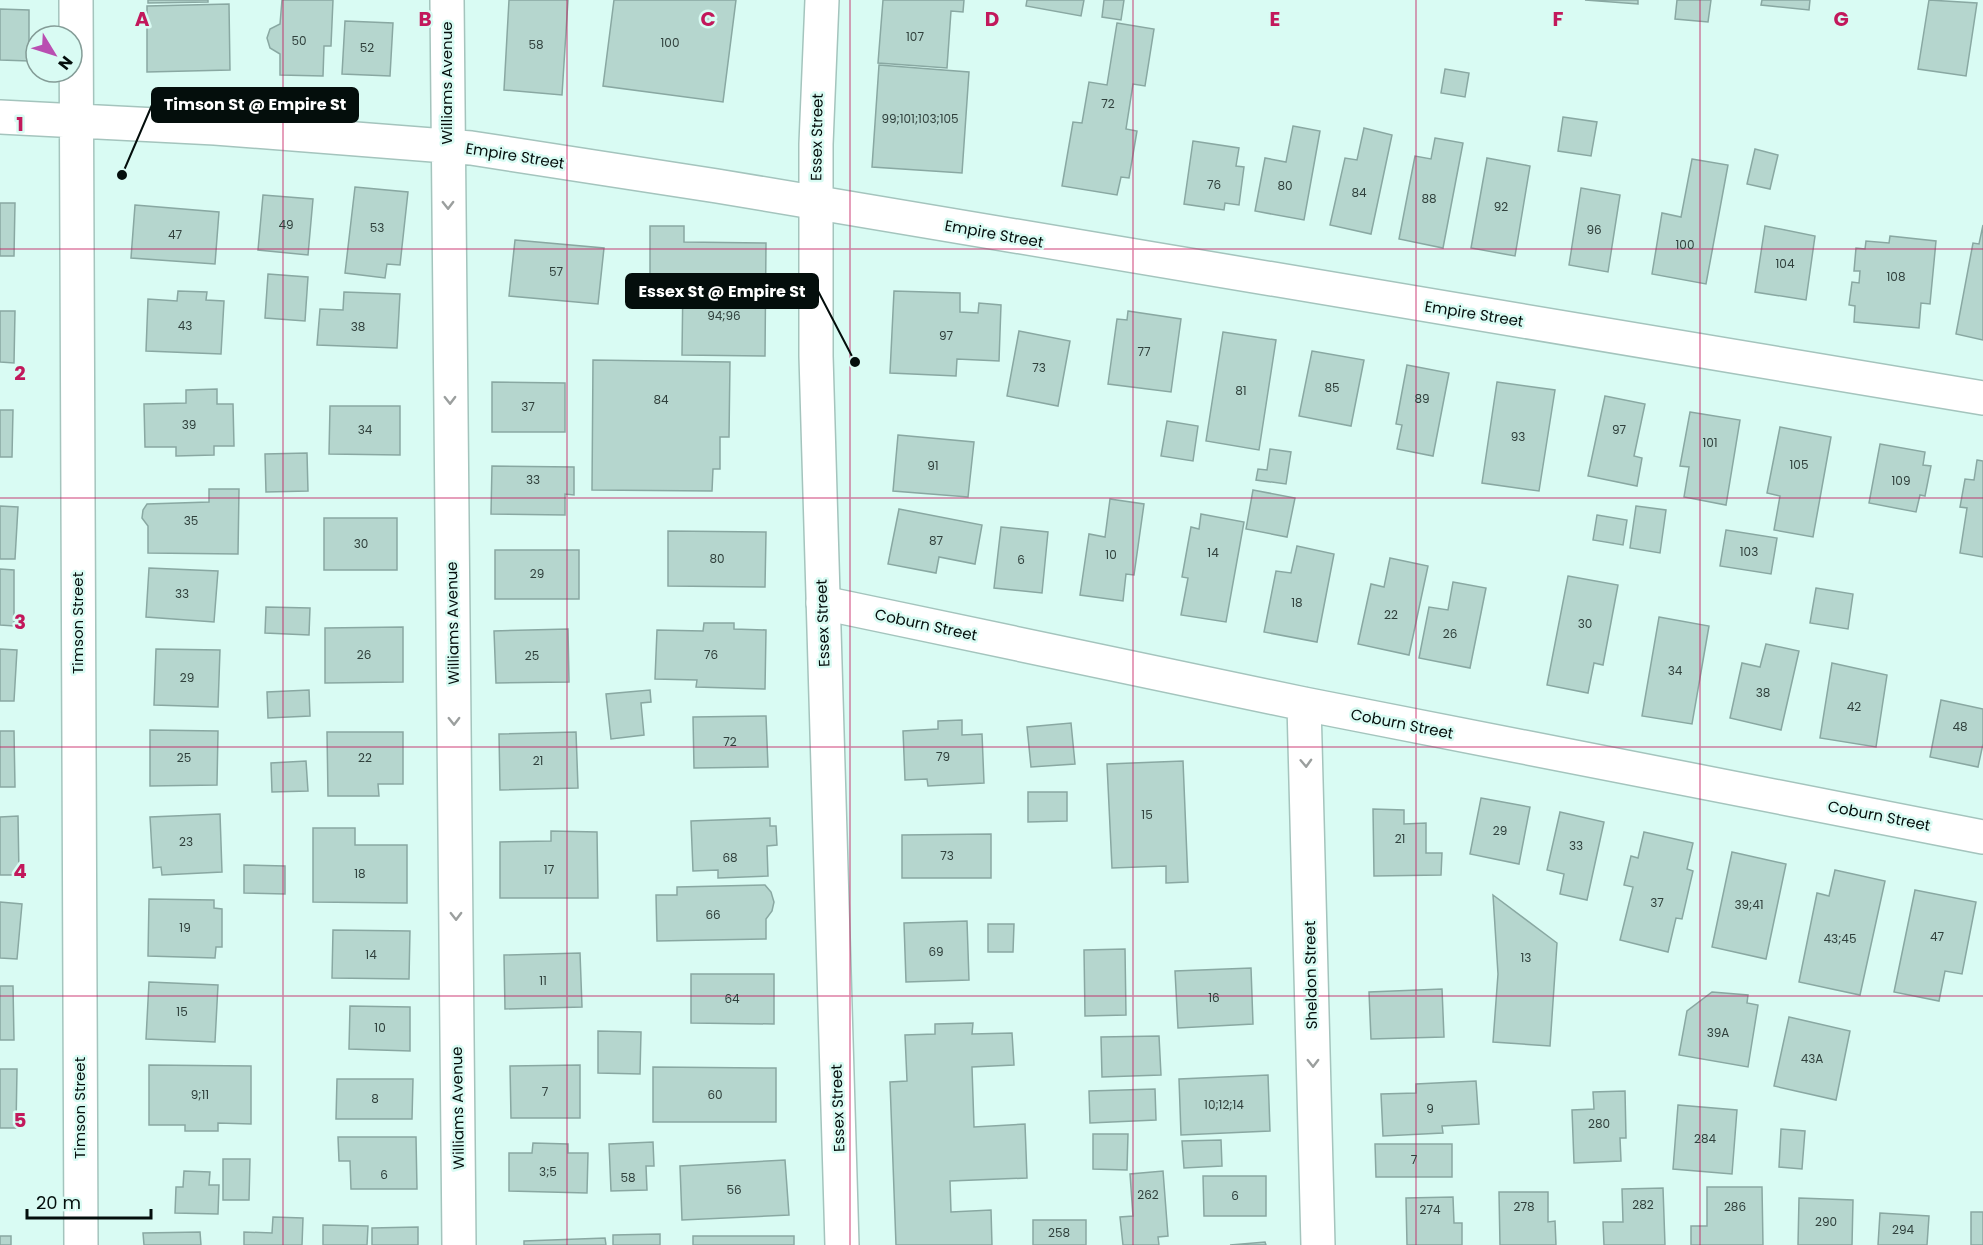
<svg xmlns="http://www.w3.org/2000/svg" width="1983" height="1245" viewBox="0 0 1983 1245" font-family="Poppins,sans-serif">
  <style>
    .building { fill: #b5d6ce; stroke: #89a8a2; stroke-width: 1.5 }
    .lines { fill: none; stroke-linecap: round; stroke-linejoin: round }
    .street-casing { stroke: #a4c4bd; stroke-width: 36 }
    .secondary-casing { stroke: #a4c4bd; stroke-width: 36 }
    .street { stroke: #fff; stroke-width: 33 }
    .secondary { stroke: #fff; stroke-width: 33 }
    .oneway { stroke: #9b9f9e }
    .grid { fill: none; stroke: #c2185b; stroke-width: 1.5; stroke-opacity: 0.55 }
    .labels { text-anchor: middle; stroke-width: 5; stroke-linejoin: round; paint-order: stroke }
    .number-label { font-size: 12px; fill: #30403c }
    .street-label { font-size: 15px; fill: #040e0c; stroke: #d9fbf3 }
    .grid-label { font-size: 20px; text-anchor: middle; font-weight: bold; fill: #c2185b; stroke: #d9fbf3; stroke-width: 5; stroke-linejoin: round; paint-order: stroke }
    .leader { fill: none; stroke: #040e0c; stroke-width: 2 }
    .callout-dot { fill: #040e0c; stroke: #d9fbf3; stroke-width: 2 }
    .callout { fill: #040e0c; stroke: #040e0c; stroke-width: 2 }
    .callout-label { font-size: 16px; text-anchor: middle; font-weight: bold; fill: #fff }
  </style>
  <rect width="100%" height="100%" fill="#d9fbf3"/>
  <!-- building -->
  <path class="building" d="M148 0H208V2L148 3Z
    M282 0H333L331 46H324L323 76 280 75V54L270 48 267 38 270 29 280 24Z
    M509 0H568L562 95 504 90Z
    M614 0H736L723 102 603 86Z
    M883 0H964L963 12 951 11 947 68 878 63Z
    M1027 0H1084L1081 16 1026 6Z
    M1104 0H1124L1121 20 1102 17Z
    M1585 0H1638V4Z
    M1677 0H1711L1708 22 1675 19Z
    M1762 0H1810L1809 10 1761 5Z
    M1929 0 1977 3 1966 76 1918 69Z
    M229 4 230 70 147 72V6Z
    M0 9 29 10V61L0 60Z
    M345 21 393 23 390 76 342 74Z
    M1117 23 1154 29 1145 86 1133 84 1126 129 1137 131 1129 178 1121 177 1117 195 1062 186 1073 122 1082 123 1089 82 1107 85Z
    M879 65 969 72 962 173 872 167Z
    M1445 69 1469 73 1465 97 1441 93Z
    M1563 117 1597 122 1591 156 1558 151Z
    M1293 126 1320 131 1304 220 1255 211 1265 158 1286 162Z
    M1364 128 1392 135 1371 234 1330 225 1345 158 1357 160Z
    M1435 138 1463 143 1443 248 1399 239 1415 156 1431 159Z
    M1193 141 1239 148 1236 166 1244 167 1239 205 1225 203 1224 210 1184 204Z
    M1755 149 1778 155 1770 189 1747 184Z
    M1487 158 1530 166 1515 256 1471 248Z
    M1692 159 1728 165 1706 284 1652 274 1662 213 1681 217Z
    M355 187 408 192 400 265 387 264 385 278 345 273Z
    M1581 188 1620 195 1608 272 1569 265Z
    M263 195 313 199 308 255 258 250Z
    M0 203H15L14 256H0Z
    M135 205 219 212 215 264 131 258Z
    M1983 225V340L1956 334 1973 243 1979 244Z
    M650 226H684V242L766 243 765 356 682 355 683 277H650Z
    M1765 226 1815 236 1806 300 1755 292Z
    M1890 236 1936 241 1930 304 1921 303 1919 328 1854 322 1855 306 1849 305 1852 282 1859 283 1860 271H1854L1856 248 1865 249 1866 241 1889 243Z
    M515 240 604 248 598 304 509 296Z
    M268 274 308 277 305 321 265 318Z
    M178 291 207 292 206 300 224 301 221 354 146 351 148 299 177 301Z
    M894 291 960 293V312L978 313 979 303 1001 305 999 361 957 359 956 376 890 373Z
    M344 292 400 294 397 348 317 345 320 309 343 310Z
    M0 311H15L14 363 0 362Z
    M1128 311 1181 319 1171 392 1108 384 1117 319 1127 320Z
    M1019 331 1070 341 1058 406 1007 396Z
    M1223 332 1276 340 1259 450 1206 441Z
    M1312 351 1364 360 1351 426 1299 416Z
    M593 360 730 362 729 437H720V469H713L712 491 592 490Z
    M1407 365 1449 373 1433 456 1397 449 1402 425 1396 424Z
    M492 382 565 383V432H492Z
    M1497 382 1555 390 1539 491 1482 483Z
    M217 389V404H233L234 446H214V455L176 456V447H145L144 404 186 403V390Z
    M1605 396 1645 404 1634 456 1642 458 1637 486 1588 476Z
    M330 406H400V455L329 454Z
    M0 410H13L12 457H0Z
    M1690 412 1740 420 1726 505 1684 497 1689 467 1680 466Z
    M1167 421 1198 426 1193 461 1161 456Z
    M1780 427 1831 437 1813 537 1774 530 1780 496 1767 493Z
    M898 435 974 442 968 497 893 491Z
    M1880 444 1925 452 1923 465 1931 466 1925 496 1920 495 1916 512 1869 503Z
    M1270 449 1291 452 1286 484 1256 480 1258 469 1267 470Z
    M307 453 308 491 266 492 265 454Z
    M1977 460 1983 461V557L1960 553 1967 508 1960 507 1965 479 1974 480Z
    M492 466 574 467V495L565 494V515L491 514Z
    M209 489H239L238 554 148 553V526L142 518 143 510 147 504 209 502Z
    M1253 490 1295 498 1287 537 1246 529Z
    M1110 499 1144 504 1134 575 1126 574 1123 601 1080 595 1089 534 1105 537Z
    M0 506 18 507 15 559H0Z
    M1636 506 1666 510 1660 553 1630 548Z
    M899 509 982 525 975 564 939 557 936 573 888 564Z
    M1201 514 1244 522 1226 622 1181 615 1188 578 1182 577 1191 527 1199 529Z
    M1597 515 1627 520 1623 545 1593 540Z
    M324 518H397V570H324Z
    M1001 527 1048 532 1042 593 994 588Z
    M1726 530 1777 538 1771 574 1720 566Z
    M668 531 766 532 765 587 668 586Z
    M1297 546 1334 554 1317 642 1264 632 1276 571 1291 573Z
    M495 550H579V599H495Z
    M1390 558 1428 566 1409 655 1358 644 1371 584 1384 587Z
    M149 568 218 571 214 622 146 617Z
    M0 569 14 570V626L0 625Z
    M1568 576 1618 585 1603 665 1594 663 1588 693 1547 685Z
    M1453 582 1486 588 1470 668 1419 658 1429 607 1448 610Z
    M1816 588 1853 594 1848 629 1810 623Z
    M266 607 310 608 309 635 265 633Z
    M1659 617 1709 626 1692 724 1642 716Z
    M704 623H734V629L766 630 765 689 696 687 697 680 655 679 657 630 703 631Z
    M403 627V682L325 683V628Z
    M568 629 569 682 496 683 494 631Z
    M1766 644 1799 651 1781 730 1730 718 1742 663 1760 667Z
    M0 649 17 650 14 701H0Z
    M156 649 220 650 218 707 154 705Z
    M1832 663 1887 675 1876 747 1820 738Z
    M309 690 310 716 268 718 267 692Z
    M650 690 651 702 641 703 644 735 611 739 606 694Z
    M1941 700 1983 709V744L1978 767 1930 757Z
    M766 716 768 767 694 768 693 717Z
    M962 720V735L982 734 984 783 928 786 927 779 905 780 903 731 938 729V721Z
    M1071 723 1075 764 1031 767 1027 727Z
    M150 730 218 731 217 785 150 786Z
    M0 731H14L15 787H0Z
    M327 732H403V784H378L379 796H328Z
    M576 732 578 788 500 790 499 734Z
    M306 761 308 791 272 792 271 763Z
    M1183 761 1188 882 1166 883V866L1112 868 1107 764Z
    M1028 792H1067V821L1028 822Z
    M1481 798 1530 807 1519 864 1470 854Z
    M1373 809 1404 810V824L1426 823V853H1442L1441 875 1374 876Z
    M1560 812 1604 822 1587 900 1560 894 1564 874 1547 870Z
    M220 814 222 872 162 875 161 867 153 868 150 817Z
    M18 816 19 875H0V817Z
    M770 818V826H776L777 845 767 846 768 876 718 878V870L693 871 691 821Z
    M313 828H355V845H407V903L313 902Z
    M551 831 597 832 598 898H500V842L551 841Z
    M1644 832 1693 843 1687 869 1693 871 1682 919 1676 918 1668 952 1620 940 1633 887 1624 885 1631 856 1638 858Z
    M991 834V878H902V835Z
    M1732 852 1786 864 1766 959 1712 947Z
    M244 865 285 866V894L244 893Z
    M1835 870 1885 881 1860 995 1799 982 1817 893 1829 896Z
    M765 885 771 892 774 902 772 911 766 919V939L657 941 656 895H677V887Z
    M1915 890 1976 902 1962 974 1945 971 1939 1001 1894 992Z
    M1493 895 1557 943 1550 1046 1493 1042 1498 974Z
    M149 899 214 900V908L222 909V947H216L215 958 148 956Z
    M0 902 22 904 17 959 0 958Z
    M967 921 969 980 906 982 904 923Z
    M988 924H1014L1013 952H988Z
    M333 930 410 931 409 979 332 978Z
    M1125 949 1126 1015 1085 1016 1084 950Z
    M580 953 582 1007 505 1009 504 955Z
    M1251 968 1253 1024 1178 1028 1175 971Z
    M691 974H774V1024L691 1023Z
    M149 982 218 985 215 1042 146 1039Z
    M0 986H13L14 1040H0Z
    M1442 989 1444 1037 1371 1039 1369 992Z
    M1712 992 1748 995 1747 1003 1758 1005 1748 1067 1679 1055 1687 1011Z
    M350 1006 410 1007V1051L349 1049Z
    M1789 1017 1850 1031 1836 1100 1774 1086Z
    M973 1023 972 1034 1012 1033 1014 1065 972 1067 974 1127 1025 1124 1027 1178 950 1181 951 1212 991 1210 992 1245H896L890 1082 907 1081 905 1035 935 1034V1024Z
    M598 1031 641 1032 640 1074 598 1073Z
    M1159 1036 1161 1075 1102 1077 1101 1037Z
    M149 1065 251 1066V1124L218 1123V1131H185V1125H149Z
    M580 1065V1118H511L510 1066Z
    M653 1067 776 1068V1122H653Z
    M0 1069H17L16 1128H0Z
    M1268 1075 1270 1131 1181 1135 1179 1079Z
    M337 1079H413L412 1119H336Z
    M1476 1081 1479 1124 1442 1126 1443 1133 1383 1136 1381 1094 1416 1093V1084Z
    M1155 1089 1156 1120 1090 1123 1089 1091Z
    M1625 1091 1626 1138H1620L1621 1161 1574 1163 1572 1110 1594 1109 1593 1092Z
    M1678 1105 1737 1110 1732 1174 1673 1169Z
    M1781 1129 1805 1131 1802 1169 1779 1167Z
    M1093 1134H1128L1127 1170 1093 1169Z
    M338 1137H416L417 1189H351L350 1161H339Z
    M1221 1140 1222 1166 1184 1168 1182 1141Z
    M653 1142 654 1166H646L647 1190 611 1191 609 1144Z
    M533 1143 568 1144V1153H588L587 1193 509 1191V1153H532Z
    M1375 1144H1452V1177H1376Z
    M223 1159H250L249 1200H223Z
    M785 1160 789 1215 682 1220 680 1166Z
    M184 1171 210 1172 209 1185H219L218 1214 175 1213 176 1187H183Z
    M1163 1171 1168 1236 1158 1237 1159 1245H1123L1120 1217 1133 1216 1130 1174Z
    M1203 1176H1266V1216H1204Z
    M1707 1187H1762L1763 1245H1691V1226H1707Z
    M1663 1188 1665 1245H1604L1603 1222H1623L1622 1189Z
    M1499 1192H1548V1222L1555 1221 1556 1245H1500Z
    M1453 1197 1454 1223H1462V1245H1407L1406 1198Z
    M1799 1198 1853 1200 1852 1245H1798Z
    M1971 1212H1983V1245H1971Z
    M1880 1213 1929 1216 1927 1245H1878Z
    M273 1217 303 1218 302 1245H244V1232L272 1233Z
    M1033 1220H1086V1245H1033Z
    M323 1225 368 1226 367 1245H323Z
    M418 1227V1245H372V1228Z
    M200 1232 201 1245H144L143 1233Z
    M660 1234V1245H613V1235Z
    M0 1236H11V1245H0Z
    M693 1236H794V1245H693Z
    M605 1238 606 1245H524V1241Z
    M1265 1242 1266 1245H1230Z"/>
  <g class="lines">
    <!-- street casing -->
    <g class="street-casing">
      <path id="street" d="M76 0 81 1245
        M447 0 459 1245
        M0 117 215 128 471 148 717 186 1983 398
        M823 603 1304 704 1983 837
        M1304 704 1318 1245"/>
    </g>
    <!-- secondary casing -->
    <g class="secondary-casing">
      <path id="secondary" d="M822 0 816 144V356L842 1245"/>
    </g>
    <!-- street -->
    <use href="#street" class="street"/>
    <!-- secondary -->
    <use href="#secondary" class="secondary"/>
  </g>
  <!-- one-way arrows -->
  <defs><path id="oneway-chevron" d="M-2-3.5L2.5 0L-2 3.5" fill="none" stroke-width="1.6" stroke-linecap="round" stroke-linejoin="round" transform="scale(1.5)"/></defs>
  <g class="oneway">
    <use href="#oneway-chevron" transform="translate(448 205) rotate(89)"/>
    <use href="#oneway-chevron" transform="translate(450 400) rotate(89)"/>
    <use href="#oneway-chevron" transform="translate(454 721) rotate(89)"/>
    <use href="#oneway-chevron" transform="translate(1306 763) rotate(88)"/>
    <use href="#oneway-chevron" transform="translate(456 916) rotate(89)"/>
    <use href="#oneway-chevron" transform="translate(1313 1063) rotate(89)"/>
  </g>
  <!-- grid -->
  <path class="grid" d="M283 0V1245M567 0V1245M850 0V1245M1133 0V1245M1416 0V1245M1700 0V1245M0 249H1983M0 498H1983M0 747H1983M0 996H1983"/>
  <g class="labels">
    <!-- number labels -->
    <g class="number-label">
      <text x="915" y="41">107</text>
      <text x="299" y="45">50</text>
      <text x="670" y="47">100</text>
      <text x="536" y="49">58</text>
      <text x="367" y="52">52</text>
      <text x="1108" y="108">72</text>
      <text x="920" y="123">99;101;103;105</text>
      <text x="1214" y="189">76</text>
      <text x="1285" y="190">80</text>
      <text x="1359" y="197">84</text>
      <text x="1429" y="203">88</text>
      <text x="1501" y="211">92</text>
      <text x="286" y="229">49</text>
      <text x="377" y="232">53</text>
      <text x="1594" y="234">96</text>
      <text x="175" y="239">47</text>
      <text x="1685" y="249">100</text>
      <text x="1785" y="268">104</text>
      <text x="556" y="276">57</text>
      <text x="1896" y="281">108</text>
      <text x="724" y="320">94;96</text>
      <text x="185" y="330">43</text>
      <text x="358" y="331">38</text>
      <text x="946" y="340">97</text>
      <text x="1144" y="356">77</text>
      <text x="1039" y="372">73</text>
      <text x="1332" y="392">85</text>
      <text x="1241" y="395">81</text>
      <text x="1422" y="403">89</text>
      <text x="661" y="404">84</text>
      <text x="528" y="411">37</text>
      <text x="189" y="429">39</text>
      <text x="365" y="434">34</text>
      <text x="1619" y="434">97</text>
      <text x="1518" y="441">93</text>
      <text x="1710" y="447">101</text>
      <text x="1799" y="469">105</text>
      <text x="933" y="470">91</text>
      <text x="533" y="484">33</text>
      <text x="1901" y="485">109</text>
      <text x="191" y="525">35</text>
      <text x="936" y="545">87</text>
      <text x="361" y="548">30</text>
      <text x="1749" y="556">103</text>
      <text x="1213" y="557">14</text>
      <text x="1111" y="559">10</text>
      <text x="717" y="563">80</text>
      <text x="1021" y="564">6</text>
      <text x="537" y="578">29</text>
      <text x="182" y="598">33</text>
      <text x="1297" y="607">18</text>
      <text x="1391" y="619">22</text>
      <text x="1585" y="628">30</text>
      <text x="1450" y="638">26</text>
      <text x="364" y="659">26</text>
      <text x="711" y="659">76</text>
      <text x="532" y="660">25</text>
      <text x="1675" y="675">34</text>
      <text x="187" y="682">29</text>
      <text x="1763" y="697">38</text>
      <text x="1854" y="711">42</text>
      <text x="1960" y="731">48</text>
      <text x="730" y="746">72</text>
      <text x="943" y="761">79</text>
      <text x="184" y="762">25</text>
      <text x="365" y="762">22</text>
      <text x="538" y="765">21</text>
      <text x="1147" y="819">15</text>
      <text x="1500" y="835">29</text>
      <text x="1400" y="843">21</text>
      <text x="186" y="846">23</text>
      <text x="1576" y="850">33</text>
      <text x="947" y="860">73</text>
      <text x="730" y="862">68</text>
      <text x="549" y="874">17</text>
      <text x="360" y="878">18</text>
      <text x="1657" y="907">37</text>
      <text x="1749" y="909">39;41</text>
      <text x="713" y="919">66</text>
      <text x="185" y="932">19</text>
      <text x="1937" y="941">47</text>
      <text x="1840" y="943">43;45</text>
      <text x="936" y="956">69</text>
      <text x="371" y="959">14</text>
      <text x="1526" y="962">13</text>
      <text x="543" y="985">11</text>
      <text x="1214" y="1002">16</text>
      <text x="732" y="1003">64</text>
      <text x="182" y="1016">15</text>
      <text x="380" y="1032">10</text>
      <text x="1718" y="1037">39A</text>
      <text x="1812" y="1063">43A</text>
      <text x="545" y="1096">7</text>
      <text x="200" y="1099">9;11</text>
      <text x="715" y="1099">60</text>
      <text x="375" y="1103">8</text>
      <text x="1224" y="1109">10;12;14</text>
      <text x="1430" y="1113">9</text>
      <text x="1599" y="1128">280</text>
      <text x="1705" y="1143">284</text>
      <text x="1414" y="1164">7</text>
      <text x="548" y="1176">3;5</text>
      <text x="384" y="1179">6</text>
      <text x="628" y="1182">58</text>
      <text x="734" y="1194">56</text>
      <text x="1148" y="1199">262</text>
      <text x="1235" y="1200">6</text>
      <text x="1643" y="1209">282</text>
      <text x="1524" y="1211">278</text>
      <text x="1735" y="1211">286</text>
      <text x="1430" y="1214">274</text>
      <text x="1826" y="1226">290</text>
      <text x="1903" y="1234">294</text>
      <text x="1059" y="1237">258</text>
    </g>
    <!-- street labels -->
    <g class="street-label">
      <text transform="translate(447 83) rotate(-90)" y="5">Williams Avenue</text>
      <text transform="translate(817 137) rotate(-89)" y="5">Essex Street</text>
      <text transform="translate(515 156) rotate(9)" y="5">Empire Street</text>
      <text transform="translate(994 234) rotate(10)" y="5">Empire Street</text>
      <text transform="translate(1474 314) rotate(9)" y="5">Empire Street</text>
      <text transform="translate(78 623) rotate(-90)" y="5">Timson Street</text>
      <text transform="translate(453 623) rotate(-91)" y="5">Williams Avenue</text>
      <text transform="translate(823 623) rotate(-92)" y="5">Essex Street</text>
      <text transform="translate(926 625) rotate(12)" y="5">Coburn Street</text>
      <text transform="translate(1402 724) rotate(11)" y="5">Coburn Street</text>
      <text transform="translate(1879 816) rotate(11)" y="5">Coburn Street</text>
      <text transform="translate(1311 975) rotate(-91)" y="5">Sheldon Street</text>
      <text transform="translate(80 1108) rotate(-90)" y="5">Timson Street</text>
      <text transform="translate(458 1108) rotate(-91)" y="5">Williams Avenue</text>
      <text transform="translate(838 1108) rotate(-92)" y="5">Essex Street</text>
    </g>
  </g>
  <g class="grid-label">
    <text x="142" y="26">A</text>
    <text x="425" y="26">B</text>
    <text x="708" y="26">C</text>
    <text x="992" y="26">D</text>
    <text x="1275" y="26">E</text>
    <text x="1558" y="26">F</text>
    <text x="1841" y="26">G</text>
    <text x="20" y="131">1</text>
    <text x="20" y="380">2</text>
    <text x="20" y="629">3</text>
    <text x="20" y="878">4</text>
    <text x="20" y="1127">5</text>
  </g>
  <!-- callouts -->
  <path class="leader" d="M122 175L152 105M855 362L818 291"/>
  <g class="callout-dot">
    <circle cx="122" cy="175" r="6"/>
    <circle cx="855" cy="362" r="6"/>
  </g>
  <g class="callout">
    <rect x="152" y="88" width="206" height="34" rx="6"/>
    <rect x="626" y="274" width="192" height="34" rx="6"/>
  </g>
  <g class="callout-label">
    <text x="255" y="110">Timson St @ Empire St</text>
    <text x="722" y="297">Essex St @ Empire St</text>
  </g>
  <!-- north arrow -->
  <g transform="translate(54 54) rotate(128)"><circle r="28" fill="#d9fbf3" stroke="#849c97" stroke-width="1.5"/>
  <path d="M0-4.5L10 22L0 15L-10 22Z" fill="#b94fb1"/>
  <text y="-9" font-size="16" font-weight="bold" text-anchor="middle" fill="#040e0c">N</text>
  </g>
  <!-- scale -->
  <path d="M27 1209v9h124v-9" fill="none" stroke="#040e0c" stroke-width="3"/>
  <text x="36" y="1209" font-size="18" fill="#040e0c" stroke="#d9fbf3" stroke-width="4.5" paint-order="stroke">20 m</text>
</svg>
